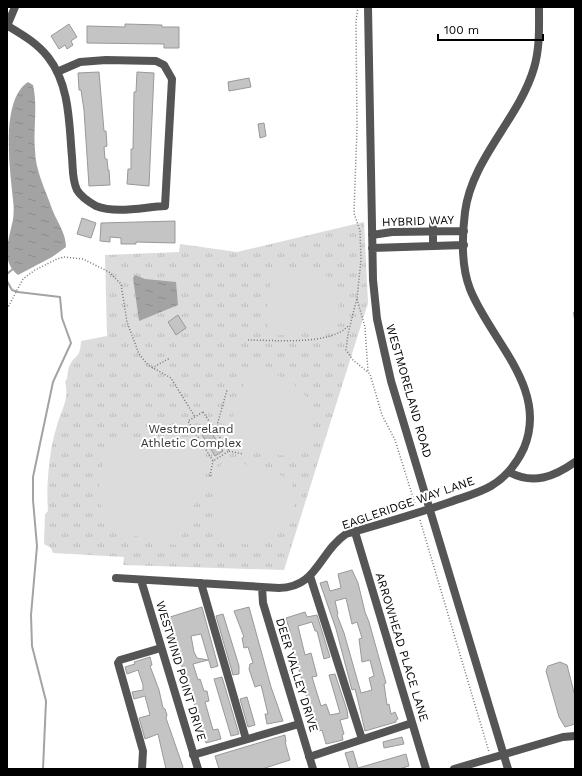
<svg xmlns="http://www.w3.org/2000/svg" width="582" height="776" viewBox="0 0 582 776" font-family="'Work Sans',sans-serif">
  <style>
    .grass { fill: url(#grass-tufts) }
    .pitch { fill: #dcdcdc }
    .water { fill: url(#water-ripples) }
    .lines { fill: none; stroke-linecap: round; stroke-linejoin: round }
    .stream { stroke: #a3a3a3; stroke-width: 2 }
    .building { fill: #c4c4c4; stroke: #999; fill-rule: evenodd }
    .path { stroke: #777; stroke-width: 1.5; stroke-dasharray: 1 2; stroke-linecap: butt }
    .minor { stroke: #555; stroke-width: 8 }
    .labels { text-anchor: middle; stroke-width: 4; stroke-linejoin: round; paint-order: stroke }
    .street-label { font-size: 12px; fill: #000; stroke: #fff }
    .park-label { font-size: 12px; fill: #333; stroke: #fff }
  </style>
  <defs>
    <pattern id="grass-tufts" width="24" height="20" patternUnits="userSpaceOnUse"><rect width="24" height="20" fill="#dcdcdc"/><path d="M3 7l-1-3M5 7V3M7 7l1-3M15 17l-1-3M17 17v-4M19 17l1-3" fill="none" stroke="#bbb"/></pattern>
    <pattern id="water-ripples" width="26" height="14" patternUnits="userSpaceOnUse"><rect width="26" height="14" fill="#a3a3a3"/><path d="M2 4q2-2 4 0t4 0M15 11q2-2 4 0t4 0" fill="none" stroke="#8b8b8b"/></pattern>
  </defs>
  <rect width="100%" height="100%" fill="#fff"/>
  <!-- grass -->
  <path class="grass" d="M364 222 368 303 284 570 123 565 124 557 53 553 51 548 44 544 45 514 48 511C46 488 49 451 56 429 60 411 70 401 65 382 69 377 67 372 69 367 75 353 80 360 81 341L107 336 105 255 179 252 180 244 237 252Z"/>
  <!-- pitch -->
  <path class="pitch" d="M306 266C337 273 346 299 333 325L296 335H275L268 328 267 304 272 272Z
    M253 366C283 376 319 389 311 429 309 440 300 447 299 457L261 453 232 447 227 439C233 413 240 390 253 366Z
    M118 439 166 441 201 450 207 460 200 491 178 545C162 544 150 541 136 536 131 535 125 535 121 532 89 513 95 463 118 439Z
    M228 460 261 468 293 480C291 489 295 498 294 507 288 534 262 549 237 543 228 542 220 532 212 532L215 494 221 464Z"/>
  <!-- water -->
  <path class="water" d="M28 82 33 85C38 107 33 128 35 150 35 170 46 191 52 209 57 222 66 233 66 247L52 257 18 275C1 262 8 242 12 224 14 217 14 207 13 200 10 169 0 100 28 82Z
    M135 275 145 279 176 282 178 305 139 321 133 278Z"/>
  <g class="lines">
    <!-- stream -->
    <path class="stream" d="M7 274 14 268
      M7 281 12 290 18 292 60 297 62 318 71 343 53 382 33 477V500L37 546 31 615 32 646 46 701 43 769
      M574 313 575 319"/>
  </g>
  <!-- building -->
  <path class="building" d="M69 24 77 37 71 41 73 45 67 49 65 45 59 49 51 36Z
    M125 24 162 25V27H179V48H164V44L87 43V26L125 27Z
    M99 72 104 131H106L107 146 104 147 105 159H107L108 170H109L110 185 89 186 84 110 81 90H79L78 73Z
    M137 72 154 73 149 186 127 184 128 169H131V149H133L134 92H136Z
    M249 78 251 87 229 91 228 82Z
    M264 123 266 136 260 138 258 124Z
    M82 218 96 223 91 238 77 234Z
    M175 221V243L136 242V244H121V238L110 237V242L100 241 101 223Z
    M178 315 186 328 176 335 168 322Z
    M210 430 223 451 215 456 202 435Z
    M352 570 358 583 365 612 369 622 386 683 384 684 387 705 389 704 391 714 395 712 398 719 396 720V722L365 731 358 701 355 689 352 690 336 629 320 583 327 581 330 591 341 588 338 574ZM346 598 352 624 357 622 362 638 359 639 362 662 370 660 374 676 369 678 372 690 361 693 344 633 337 615 338 614 335 601Z
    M202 607 218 666 211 668 201 634 191 636 194 652 197 658 208 660 193 664 198 680 200 679 204 691H207L209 701 205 702 213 730 218 729 221 739 206 743 195 708 192 691 190 692 183 671 176 640 169 621H171L170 617Z
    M249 607 271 687 283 721 267 724 265 714H268L261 685 255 687 249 669 250 664 253 663 248 647 244 648 242 638 244 637 234 611Z
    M305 612 307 617 317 615 330 657 324 659 317 631H315L312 622 298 626 305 655 311 653 317 676 312 677 321 706 326 704 330 715 340 713 329 675 335 674 347 710 348 718 340 720 344 734 342 735 343 740 326 744 322 730 319 731 316 719 313 718 288 633 290 632 286 618Z
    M223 614 239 666V674L233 675 216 616Z
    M150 657 152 665 150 666 159 690 163 708 165 709 167 715 166 718 183 767 182 769H166L158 734 145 739 139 718 150 715 145 696 134 699 132 692 143 690V685L138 670 127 674 125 667 135 664 134 662Z
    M560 662 567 665 575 696V724L565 727 559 717 546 671 548 666Z
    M222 677 239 734 231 736 214 679Z
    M247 697 255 725 248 727 240 699Z
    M285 735 286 742H285L290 760 262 769H219L215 756Z
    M402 737 404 744 384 748 383 742Z
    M353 751 358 768 406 754 409 766 399 769H350L345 753Z"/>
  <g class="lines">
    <!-- path -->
    <path class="path" d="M358 7 356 21 357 128 354 213 360 231 361 260 357 298 348 334 346 350 353 360 370 374 382 415 395 440 416 507
      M357 299 365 327 368 372
      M7 309 23 279 35 270 57 259 64 257 83 259 109 272 121 284 127 322 139 354 148 365 171 378 195 417
      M248 340C275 340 331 346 349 325
      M152 368 170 358
      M203 412 229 451 213 461 188 421Z
      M216 429 227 390
      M197 434 212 424
      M229 451 243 454
      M210 476 213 461
      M420 520 489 752"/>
    <!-- minor -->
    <path class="minor" d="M368 7 373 280 377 319 391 381 508 769
      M7 26 15 7
      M8 26C23 35 37 43 48 57 70 85 69 124 72 157 73 168 72 180 77 190 81 197 89 202 96 206 116 214 144 207 165 206L172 79 164 65 156 61 106 60 80 62 57 72
      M433 220V245
      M372 235 392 232 464 231
      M372 248 464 245
      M509 472C533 485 554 477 575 462
      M355 532 426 769
      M310 576 362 739
      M116 578 279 588C317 588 319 552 346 534 381 524 416 514 450 502 464 497 479 493 491 486 506 477 517 463 524 448 549 388 490 340 470 289 461 266 462 236 465 212 472 158 519 119 534 68 540 48 539 27 539 7
      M141 580 198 769
      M201 583 246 739
      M262 587 263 603 313 769
      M193 755 299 724
      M309 757 412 723
      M142 769 143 751 118 663 120 660 161 648
      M454 769 563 737 575 736"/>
  </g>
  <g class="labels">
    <!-- street labels -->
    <g class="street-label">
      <text transform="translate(418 221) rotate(-2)" y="4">HYBRID WAY</text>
      <text transform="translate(409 391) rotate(74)" y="4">WESTMORELAND ROAD</text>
      <text transform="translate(408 503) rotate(-19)" y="4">EAGLERIDGE WAY LANE</text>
      <text transform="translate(402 647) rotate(73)" y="4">ARROWHEAD PLACE LANE</text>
      <text transform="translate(181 671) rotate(73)" y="4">WESTWIND POINT DRIVE</text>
      <text transform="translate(297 675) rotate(73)" y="4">DEER VALLEY DRIVE</text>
    </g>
    <!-- park labels -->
    <g class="park-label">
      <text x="191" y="433">Westmoreland<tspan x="191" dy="14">Athletic Complex</tspan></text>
    </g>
  </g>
  <!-- border -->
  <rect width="582" height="776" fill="none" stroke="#000000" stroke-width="16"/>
  <!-- scale -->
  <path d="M438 34v6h105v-6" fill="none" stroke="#000000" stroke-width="2"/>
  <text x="444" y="34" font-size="12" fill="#000000" stroke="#ffffff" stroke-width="3" paint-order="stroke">100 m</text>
</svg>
